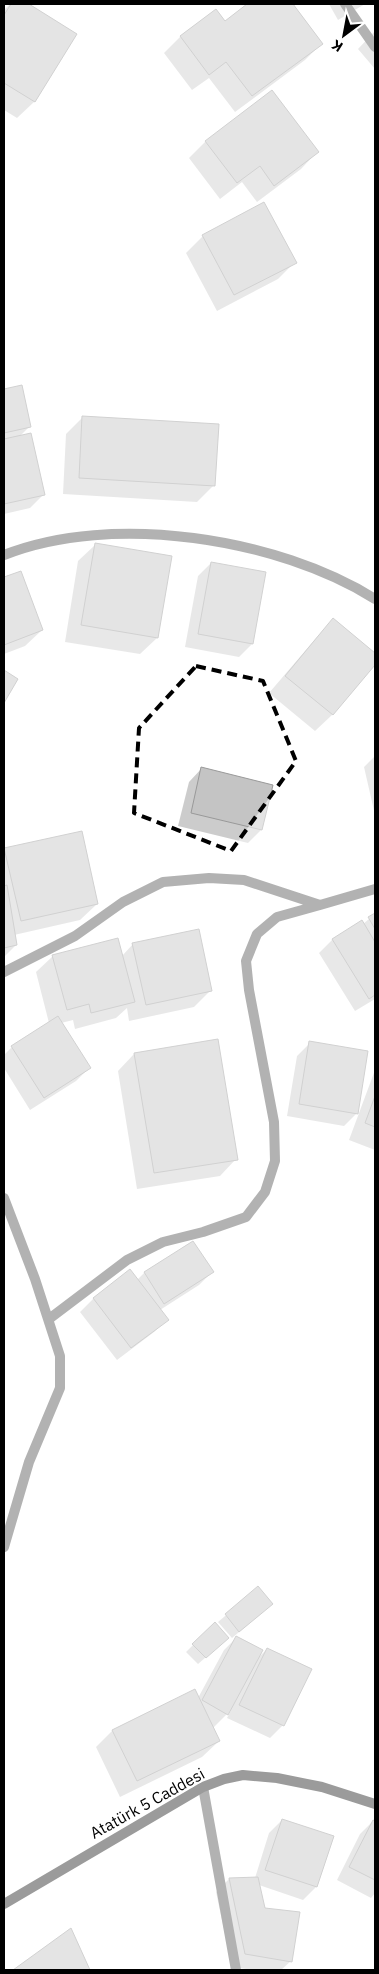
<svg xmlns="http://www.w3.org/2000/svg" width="379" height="1974" viewBox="0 0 379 1974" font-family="'IBM Plex Sans',sans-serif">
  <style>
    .shadow { fill: #0003 }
    .building { fill: #c4c4c4; stroke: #999 }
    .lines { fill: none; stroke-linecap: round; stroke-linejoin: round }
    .street { stroke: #555; stroke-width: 10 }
    .secondary { stroke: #222; stroke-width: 10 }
    .marked { fill: none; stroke: #000; stroke-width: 4; stroke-dasharray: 10 6; stroke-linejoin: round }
    .labels { text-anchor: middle; stroke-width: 4; stroke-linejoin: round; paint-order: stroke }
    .street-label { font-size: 16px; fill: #000; stroke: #fff }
  </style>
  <rect width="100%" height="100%" fill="#fff"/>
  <!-- shadow -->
  <path class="shadow" d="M10 4H26L76 35 34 102 17 118 4 110V10Z
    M250 4H292L321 44 305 60 235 112 209 78 192 90 164 53 180 37 216 11 225 22Z
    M329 4H365L338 20Z
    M375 31V69L358 49Z
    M205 142 317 152 301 169 257 202 242 182 220 199 189 158Z
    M203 236 295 262 278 279 217 311 186 253Z
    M21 387 30 426 19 437 44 494 30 508 4 514V391Z
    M83 417 214 485 197 502 63 494 66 434Z
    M95 545 157 638 140 654 65 642 78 561Z
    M211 563 265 573 252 644 239 657 185 647 198 576Z
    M20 572 42 630 25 646 4 654V579Z
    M333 620 375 655V663L332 715 315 731 269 693 317 637Z
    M375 756V815L364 767Z
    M202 768 261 830 248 843 178 826 189 782Z
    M5 849 97 904 80 920 14 935 16 945 4 957Z
    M375 914V999L355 1011 319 953 332 940 362 922 363 924Z
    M133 944 211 990 194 1007 129 1021 127 1008 116 1018 75 1029 73 1020 61 1023 89 1068 76 1081 30 1110 4 1068V1055L12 1047 49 1023 36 972 53 956H122Z
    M310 1043 357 1113 344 1126 287 1116 297 1056Z
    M134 1054 236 1159 220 1176 137 1189 118 1071Z
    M375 1070V1150L349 1140Z
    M193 1242 212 1272 199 1285 160 1310 167 1319 154 1332 117 1360 80 1312 93 1299 130 1271 137 1280 144 1273Z
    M258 1588 264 1611 232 1638 218 1622Z
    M237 1637 257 1659 267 1649 283 1725 270 1738 227 1718 231 1710 213 1728 219 1741 202 1757 120 1797 96 1747 112 1731 198 1698 224 1650Z
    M193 1645H220L198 1664 186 1652Z
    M282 1820 316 1887 303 1900 259 1885 264 1909 291 1961 281 1970H253L232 1967 216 1892 229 1879 255 1878 269 1833Z
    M373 1821 375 1822V1893L371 1898 337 1880 360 1834Z
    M71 1930 89 1970H15Z"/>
  <!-- building -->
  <path class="building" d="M11 4H29L77 34 35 102 4 83V15Z
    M247 4H293L323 44 252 96 226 62 209 75 180 36 216 9 225 21Z
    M272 90 319 152 274 186 260 166 237 183 205 141Z
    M264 202 297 263 234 295 202 235Z
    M22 385 31 427 4 433V389Z
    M82 416 219 424 215 486 79 478Z
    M31 433 45 495 4 504V439Z
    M95 543 172 556 158 638 81 625Z
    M211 562 266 572 253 644 198 634Z
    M21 571 43 630 4 645V577Z
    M333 618 375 653V665L333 715 285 676Z
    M4 670 18 679 4 703Z
    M201 767 273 785 262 830 191 813Z
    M82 831 98 904 21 921 4 848Z
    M7 885 17 945 4 948V886Z
    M375 913V929L368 917Z
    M362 920 375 942V995L369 999 332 939Z
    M199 929 212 991 146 1005 132 943Z
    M118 938 135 1002 91 1013 89 1004 67 1010 52 955Z
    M58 1016 91 1068 44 1098 11 1046Z
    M218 1039 238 1160 154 1173 134 1053Z
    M309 1041 368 1051 358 1114 299 1104Z
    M375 1096V1127L365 1123Z
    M193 1241 214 1272 164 1304 144 1272Z
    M130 1269 169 1320 131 1348 93 1298Z
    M258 1586 273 1604 239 1632 225 1614Z
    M215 1622 229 1638 206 1658 192 1644Z
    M236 1636 263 1650 228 1715 202 1700Z
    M267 1648 312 1669 284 1726 239 1705Z
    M195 1689 220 1741 137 1781 112 1730Z
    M282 1819 334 1836 317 1887 265 1870Z
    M373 1820 375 1821V1880L349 1867Z
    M258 1877 265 1908 300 1912 292 1962 245 1954 229 1878Z
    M71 1928 90 1970H13Z"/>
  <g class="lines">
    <!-- street -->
    <path class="street" d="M345 4 375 47
      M4 555C112 512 278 538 375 599
      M4 972 75 936 123 902 163 882 209 878 244 880 320 905 375 889
      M4 1198 35 1279 60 1356V1388L29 1462 4 1547
      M49 1319 127 1260 163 1242 203 1232 246 1217 265 1192 275 1161 274 1122 249 990 246 961 257 934 277 917 320 905
      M203 1787 236 1970"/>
    <!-- secondary -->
    <path class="secondary" d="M4 1904 203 1787 224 1779 243 1775 277 1778 322 1787 375 1804"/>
  </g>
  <!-- marked area -->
  <path d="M0 0H379V1974H0ZM196 666 263 681 296 761 231 851 134 813 139 728Z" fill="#fff" fill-opacity=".55" fill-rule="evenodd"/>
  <path class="marked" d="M196 666 263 681 296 761 231 851 134 813 139 728Z"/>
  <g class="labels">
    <!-- street labels -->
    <g class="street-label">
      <text transform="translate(147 1803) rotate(-29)" y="6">Atatürk 5 Caddesi</text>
    </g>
  </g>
  <!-- border -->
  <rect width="379" height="1974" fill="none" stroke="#000000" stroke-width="10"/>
  <!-- north arrow -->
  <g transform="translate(344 35) rotate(212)" stroke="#ffffff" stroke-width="4" paint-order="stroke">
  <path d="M0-4L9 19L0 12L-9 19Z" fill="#000000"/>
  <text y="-8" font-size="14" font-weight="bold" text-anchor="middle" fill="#000000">K</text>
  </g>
</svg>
